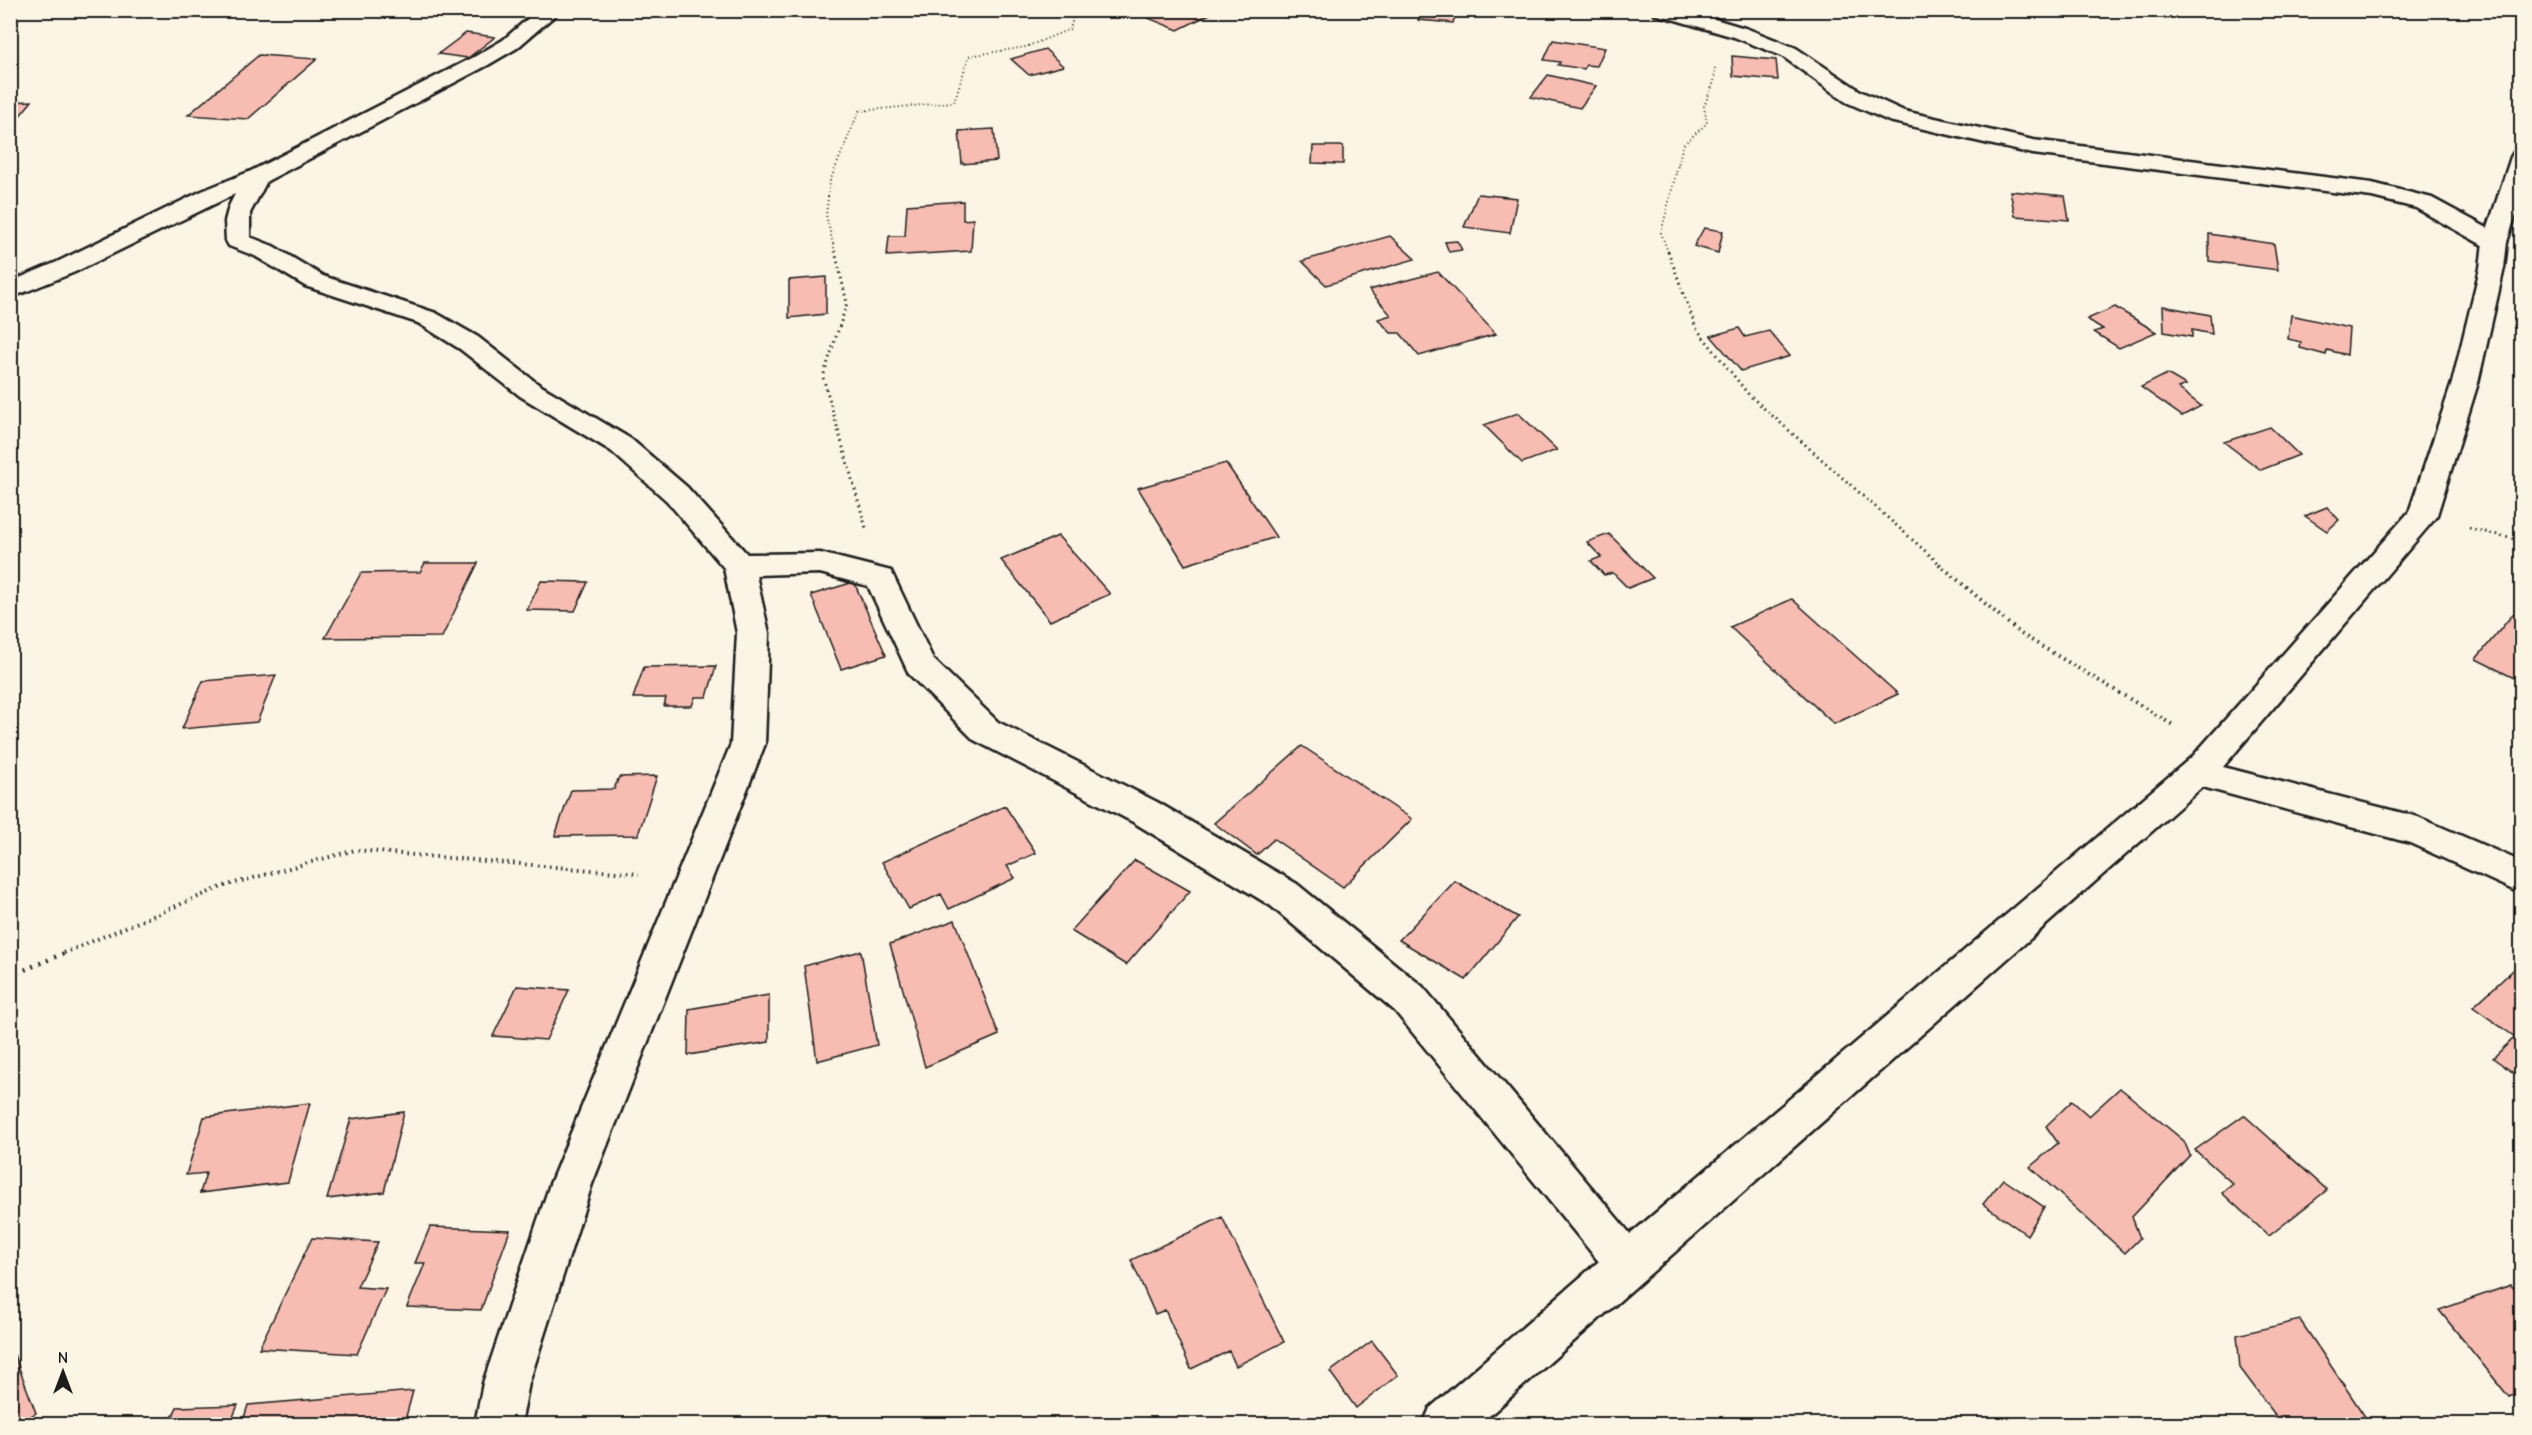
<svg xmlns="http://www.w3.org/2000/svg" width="2532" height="1435" viewBox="0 0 2532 1435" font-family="'Comic Neue',sans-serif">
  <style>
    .building { fill: #f7bcb2; stroke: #1c1c1c; stroke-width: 1.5 }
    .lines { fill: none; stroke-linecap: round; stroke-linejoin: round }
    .street-casing { stroke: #1c1c1c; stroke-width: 5 }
    .secondary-casing { stroke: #1c1c1c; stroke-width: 5 }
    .path-far3 { stroke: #1c1c1c; stroke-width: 2; stroke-dasharray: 1 3; stroke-linecap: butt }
    .path-far2 { stroke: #1c1c1c; stroke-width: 3; stroke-dasharray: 1.5 4; stroke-linecap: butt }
    .path-far1 { stroke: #1c1c1c; stroke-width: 4; stroke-dasharray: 1.5 4.5; stroke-linecap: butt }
    .path { stroke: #1c1c1c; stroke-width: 4.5; stroke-dasharray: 2 6; stroke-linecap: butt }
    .street { fill: #fcf5e5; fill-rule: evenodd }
    .secondary { fill: #fcf5e5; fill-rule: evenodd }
  </style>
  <rect width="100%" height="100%" fill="#fcf5e5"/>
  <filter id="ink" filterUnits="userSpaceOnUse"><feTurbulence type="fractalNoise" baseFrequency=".0167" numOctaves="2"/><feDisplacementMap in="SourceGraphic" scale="12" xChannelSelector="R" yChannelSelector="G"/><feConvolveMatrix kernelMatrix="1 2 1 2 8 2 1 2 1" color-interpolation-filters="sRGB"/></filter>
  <g filter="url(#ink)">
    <!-- building -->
    <path class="building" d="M1162 10H1218L1178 30 1148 18Z
      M1421 10H1457L1453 23 1418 20Z
      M466 33 495 37 468 58 438 54Z
      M1553 40 1605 48 1597 66 1586 65 1584 69 1558 65 1560 62 1544 60Z
      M1045 49 1063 66 1029 75 1011 59Z
      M259 55 317 59 248 119 188 115Z
      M1732 56 1776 60 1778 80 1733 76Z
      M1548 75 1596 86 1580 108 1531 97Z
      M32 101 18 118 10 119V102Z
      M994 129 997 161 962 164 959 131Z
      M1313 146H1343V164L1312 163Z
      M2010 191 2065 196 2069 220 2015 216Z
      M1478 194 1517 198 1510 233 1464 227Z
      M963 201V220L973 219 971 251 887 256 889 236H905L907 205Z
      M1704 228 1723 231 1718 253 1694 246Z
      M2209 234 2274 244 2278 270 2209 261Z
      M1390 236 1415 259 1326 285 1302 261Z
      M1457 241 1462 250 1449 252 1445 242Z
      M1438 272 1496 334 1419 356 1400 333H1391L1378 319 1391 315 1369 290Z
      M826 277V314L789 318V280Z
      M2163 306 2210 315 2212 334 2192 330V337L2164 332Z
      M2115 307 2156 332 2119 348 2094 332 2103 329 2087 319Z
      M2291 315 2349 328 2347 355 2327 350 2326 355 2300 348 2301 342 2288 339Z
      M1739 328 1745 337 1769 331 1790 356 1741 371 1711 336Z
      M2167 374 2186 385 2178 388 2201 406 2182 416 2141 387Z
      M1518 413 1557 450 1522 463 1484 425Z
      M2270 427 2299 455 2261 470 2224 442Z
      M1226 463 1276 537 1185 565 1138 488Z
      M2327 507 2339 520 2327 531 2305 516Z
      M1609 534 1653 578 1628 588 1613 573 1604 575 1591 561 1601 557 1587 542Z
      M1058 536 1110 594 1050 621 1001 560Z
      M425 563H478L442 637 325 638 361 573 420 572Z
      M541 581 588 582 575 611 527 610Z
      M854 582 886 655 841 669 811 595Z
      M1792 599 1898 694 1834 724 1730 627Z
      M2513 614 2522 618V682L2476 659Z
      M716 666 707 697H695L692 706H664L666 698H633L644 667Z
      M276 675 257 722 182 729 203 681Z
      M1302 746 1412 819 1343 887 1274 839 1257 855 1214 823Z
      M657 776 638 835 555 836 571 790 614 789 619 777Z
      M1005 806 1036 853 1007 866 1015 878 949 909 941 894 909 909 882 862Z
      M1135 860 1190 891 1126 965 1071 931Z
      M1455 881 1518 917 1466 980 1399 940Z
      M955 920 999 1035 925 1067 890 944Z
      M861 951 877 1045 817 1061 804 966Z
      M2522 962V1079L2493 1058 2515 1037 2473 1007Z
      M517 986 569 990 546 1040 493 1036Z
      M769 995V1042L688 1055 689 1009Z
      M2120 1088 2184 1141 2190 1155 2132 1217 2140 1238 2125 1253 2030 1167 2058 1143 2046 1126 2072 1101 2089 1116Z
      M310 1103 288 1182 200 1193 206 1173 186 1175 204 1117Z
      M404 1112 384 1192 327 1199 351 1119Z
      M2244 1115 2327 1190 2269 1236 2222 1193 2233 1184 2195 1150Z
      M2003 1179 2044 1207 2027 1235 1983 1204Z
      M1222 1217 1284 1342 1236 1366 1229 1351 1191 1369 1165 1310 1155 1314 1131 1260Z
      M430 1227 510 1230 481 1310 407 1307 425 1263H415Z
      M312 1238 378 1242 357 1287 386 1289 357 1354 259 1348Z
      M2511 1285 2522 1298V1392L2509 1397 2439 1310Z
      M2300 1320 2370 1424H2282L2240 1368 2237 1335Z
      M1372 1341 1398 1375 1356 1408 1330 1372Z
      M10 1344 36 1413 18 1424H10Z
      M413 1391 404 1424H242L248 1405Z
      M238 1405 230 1424H169L177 1407Z"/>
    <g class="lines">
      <!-- street casing -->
      <g class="street-casing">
        <path id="street" d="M538 10H561L517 48 488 65 267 181 250 213V237L273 246 323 276 436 313 478 337 538 384 631 439 687 487 747 554 820 553 891 571 933 659 998 722 1157 802 1297 884 1423 987 1643 1249 1650 1264 1643 1279 1628 1285 1613 1279 1395 1011 1271 906 1133 822 974 740 909 674 868 586 820 573 756 575 769 633 765 744 592 1184 529 1383 521 1424H475L483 1383 550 1184 731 744 737 633 724 568 667 501 611 451 520 396 460 349 418 323 305 286 255 256 229 246 226 241 225 221 229 206 235 194 75 272 10 298V282L57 262 202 191 251 171 474 57 503 40Z
          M1652 10H1685L1748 29 1796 48 1862 92 1904 111 2033 140 2372 183 2432 198 2504 237 2507 242 2504 247 2495 249 2486 247 2416 208 2372 197 2033 154 1889 121 1846 102 1782 56 1734 37 1655 14Z
          M2196 760 2418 817 2522 862V894L2410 843 2184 782 2179 773 2184 764Z"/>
      </g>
      <!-- secondary casing -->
      <g class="secondary-casing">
        <path id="secondary" d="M2522 150V195L2507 242 2504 268 2478 383 2437 515 2432 522 2217 774 1480 1424H1423L1430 1408 1613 1249 2193 756 2409 512 2452 383 2480 268 2483 242 2511 157 2514 152Z"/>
      </g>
      <!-- path-far3 -->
      <path class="path-far3" d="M835 252 826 215 830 181 859 111 954 102 969 56 1026 47 1070 29 1072 22 1070 10
        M1668 252 1661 233 1683 145 1707 123 1704 106 1714 82 1715 67"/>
      <!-- path-far2 -->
      <path class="path-far2" d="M835 251 847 303 823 377 866 528
        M1668 251 1696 328 1749 395 1941 565
        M2469 528 2522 541"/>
      <!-- path-far1 -->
      <path class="path-far1" d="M1939 564 2021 634 2173 725
        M64 953 224 886 355 850 639 874"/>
      <!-- path -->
      <path class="path" d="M10 976 67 952"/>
      <!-- street -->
      <use href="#street" class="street"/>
      <!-- secondary -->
      <use href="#secondary" class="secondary"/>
    </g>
  </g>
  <!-- margin -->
  <rect width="2532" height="1435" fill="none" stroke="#fcf5e5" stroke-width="36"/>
  <rect x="18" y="18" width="2496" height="1399" fill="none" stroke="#1c1c1c" stroke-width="2" filter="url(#ink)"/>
  <!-- north arrow -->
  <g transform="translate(63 1372)" stroke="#fcf5e5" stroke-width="4.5" paint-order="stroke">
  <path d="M0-4.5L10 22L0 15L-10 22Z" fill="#1c1c1c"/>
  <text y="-9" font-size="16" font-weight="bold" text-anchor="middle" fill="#1c1c1c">N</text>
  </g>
</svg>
